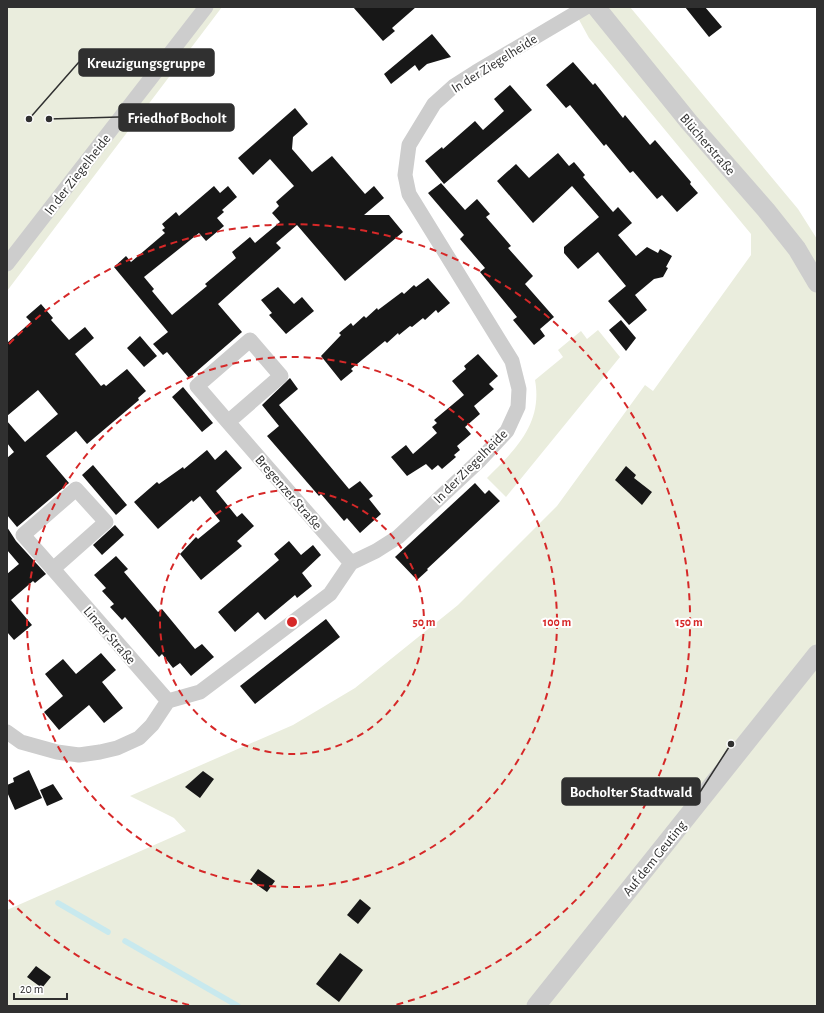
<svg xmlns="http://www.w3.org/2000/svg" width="824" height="1013" viewBox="0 0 824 1013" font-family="'Alegreya Sans',sans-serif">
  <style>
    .green { fill: #eaeddd }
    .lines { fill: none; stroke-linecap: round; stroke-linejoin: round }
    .stream { stroke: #c8e9ee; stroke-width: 5.5 }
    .building { fill: #171717 }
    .minor { stroke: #cdcdcd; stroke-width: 15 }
    .tertiary { stroke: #cdcdcd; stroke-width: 19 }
    .ring { fill: none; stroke: #d62828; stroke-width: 2; stroke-dasharray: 7 5 }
    .labels { text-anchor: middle; stroke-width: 4; stroke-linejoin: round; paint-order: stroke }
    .street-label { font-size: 14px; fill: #303030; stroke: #fff }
    .centre { fill: #d62828; stroke: #fff; stroke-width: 2 }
    .ring-label { font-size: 12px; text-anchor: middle; font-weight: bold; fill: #d62828; stroke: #fff; stroke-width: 4; stroke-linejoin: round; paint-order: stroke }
    .leader { fill: none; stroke: #303030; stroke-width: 1.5 }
    .callout-dot { fill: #303030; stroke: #fff; stroke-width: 1.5 }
    .callout { fill: #303030; stroke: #303030; stroke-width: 1.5 }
    .callout-label { font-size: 15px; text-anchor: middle; font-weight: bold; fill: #fff }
  </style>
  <rect width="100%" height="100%" fill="#fff"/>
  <!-- green -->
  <path class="green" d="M7 7H222L7 291Z
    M572 7H630L798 209 817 239V1006H7V910L186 831 174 818 130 796 293 725 355 688 458 605 557 506 645 385 653 391 751 255V234L589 38Z
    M598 330 620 357 506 497 487 478C515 450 543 424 535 380L563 357 558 350 581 331 587 339Z"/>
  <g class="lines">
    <!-- stream -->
    <path class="stream" d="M58 903 108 932
      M125 941 238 1006"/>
  </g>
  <!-- building -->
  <path class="building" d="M353 7H416L392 28 395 31 383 41Z
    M685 7H705L722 27 709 37Z
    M432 34 451 57 427 64 419 71 415 65 391 84 384 74Z
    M573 62 593 85 595 83 623 118 625 115 650 145 655 140 691 182 690 184 698 193 677 212 662 195 657 199 633 171 630 173 606 144 604 146 570 105 566 108 546 85Z
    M510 85 532 110 444 184 425 161 442 147 443 149 475 121 483 130 504 111 494 99Z
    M295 108 308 124 293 137 292 149 312 172 332 156 365 194 374 186 384 198 364 215H389L403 232 345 281 297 225 276 243 281 248 218 304 242 332 189 378 167 352 163 355 153 344 168 332 114 267 126 256 131 262 165 233 162 230 165 228 162 224 176 212 179 216 214 186 220 193 228 186 237 197 222 210 224 212 217 218 224 226 206 241 199 233 144 277 154 289 152 291 172 315 207 286 205 284 236 258 232 252 250 237 255 243 280 222 272 213 279 206 276 202 294 186 270 159 253 175 238 158Z
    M558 153 569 166 574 162 585 175 583 177 613 212 618 207 632 223 618 235 636 256 647 247 658 253 660 249 672 256 666 267 668 268 663 277 654 279 635 295 647 310 629 325 608 301 626 286 598 252 578 269 564 253V247L599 217 572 186 533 223 497 181 516 164 529 178Z
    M441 183 465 210 477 199 490 214 486 217 511 246 508 248 533 276 525 284 554 317 540 329 545 336 534 345 513 320 517 317 480 272 485 268 460 239 464 235 428 193Z
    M428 278 450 303 438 313 436 310 425 320 423 318 412 327 410 326 399 335 398 333 387 343 385 341 351 369 353 371 341 381 321 356 341 335 339 333 351 323 353 326 364 316 366 318 377 308 378 310 402 292 404 294 414 285 416 287Z
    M278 287 294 304 302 297 314 311 286 334 269 315 272 313 261 300Z
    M41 304 53 318 51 320 69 340 85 327 94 338 75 354 101 386 104 384 106 386 127 369 146 391 138 398 139 400 87 444 76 431 46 456 69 483 17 527 7 515V458L14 452 7 443V421L25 442 58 414 38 390 7 416V343L31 322 26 317Z
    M621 320 636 338 626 351 609 330Z
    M140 336 157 356 144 367 127 348Z
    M478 354 498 376 489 384 494 389 474 406 480 414 465 427 471 434 457 446 460 450 454 455 456 457 442 469 438 465 432 470 426 464 407 476 391 457 406 445 413 454 437 433 432 427 437 423 434 420 464 395 452 381 466 369 464 366Z
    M290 378 298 389 279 405 349 489 360 481 373 496 369 499 381 514 360 533 347 518 344 521 321 494 319 496 267 436 279 426 262 405Z
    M183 387 213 423 202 432 172 397Z
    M207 450 215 460 226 450 242 468 216 491 237 517 242 513 254 526 237 541 242 546 201 580 180 554 196 537 198 539 220 521 200 496 193 502 192 500 158 529 134 502 157 482 159 484 183 467 184 469Z
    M93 465 127 505 116 515 82 475Z
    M626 466 636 475 634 478 652 492 642 505 615 480Z
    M475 483 485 494 489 490 500 501 427 569 428 570 417 580 395 557Z
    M115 525 124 535 102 555 93 545Z
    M7 527 16 541 46 574 35 583 33 581 11 600 32 625 14 640 7 632V574L19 564 7 550Z
    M289 541 301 555 313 545 321 555 302 573 312 586 297 598 295 595 265 620 258 612 235 632 218 612 279 560 274 554Z
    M116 556 128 569 124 572 158 612 162 609 195 649 202 644 214 657 191 676 180 663 173 668 162 654 159 657 125 617 122 620 110 607 114 604 102 591 106 588 94 575Z
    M326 619 340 637 255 704 240 686Z
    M101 653 116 670 102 682 123 708 104 723 89 705 59 730 44 712 63 696 45 674 63 659 76 674Z
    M29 770 42 798 15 810 7 792V785L14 782 13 778Z
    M203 771 214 779 200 798 185 787Z
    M53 784 63 799 47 806 40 790Z
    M258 869 275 881 267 892 250 880Z
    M360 899 371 908 358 924 347 915Z
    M340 953 363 970 339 1002 316 984Z
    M36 966 51 977 42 988 27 977Z"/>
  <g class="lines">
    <!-- minor -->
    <path class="minor" d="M7 264 206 7
      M228 422 197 386 250 340 281 376 228 422 351 563
      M53 569 23 535 76 489 106 522 53 569 168 701
      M7 732 21 742 57 752 79 755 100 752 117 748 139 738 152 725 168 701 200 692 330 594 351 563 376 551 398 537 480 460 507 431 518 407 519 389 512 361 409 194 405 175 409 145 434 104 454 86 476 72 586 7"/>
    <!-- tertiary -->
    <path class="tertiary" d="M596 7 689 122 766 210 797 249 817 283
      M536 1006 817 654"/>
  </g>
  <!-- distance rings -->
  <g class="ring">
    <circle cx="292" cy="622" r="132"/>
    <circle cx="292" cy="622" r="265"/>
    <path d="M189 1005A397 397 0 0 1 9 900M9 344A397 397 0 1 1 395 1005"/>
  </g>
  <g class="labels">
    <!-- street labels -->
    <g class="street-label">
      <text transform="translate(494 63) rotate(-32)" y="5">In der Ziegelheide</text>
      <text transform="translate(708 144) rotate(49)" y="5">Blücherstraße</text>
      <text transform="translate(77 174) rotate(-52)" y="5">In der Ziegelheide</text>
      <text transform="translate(470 466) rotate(-45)" y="5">In der Ziegelheide</text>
      <text transform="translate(289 492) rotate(49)" y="5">Bregenzer Straße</text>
      <text transform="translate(110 635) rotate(49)" y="5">Linzer Straße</text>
      <text transform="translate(654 858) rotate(-51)" y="5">Auf dem Geuting</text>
    </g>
  </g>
  <circle cx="292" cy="622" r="6" class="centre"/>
  <g class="ring-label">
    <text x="424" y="626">50 m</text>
    <text x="557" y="626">100 m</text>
    <text x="689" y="626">150 m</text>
  </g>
  <!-- callouts -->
  <path class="leader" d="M29 119L79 62M49 119L119 117M731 744L700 792"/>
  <g class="callout-dot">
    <circle cx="29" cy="119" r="4"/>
    <circle cx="49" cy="119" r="4"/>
    <circle cx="731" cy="744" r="4"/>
  </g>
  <g class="callout">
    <rect x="79" y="49" width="135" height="27" rx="4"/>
    <rect x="119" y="104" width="115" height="27" rx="4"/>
    <rect x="562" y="778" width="138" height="27" rx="4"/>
  </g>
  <g class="callout-label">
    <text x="146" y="68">Kreuzigungsgruppe</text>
    <text x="177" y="123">Friedhof Bocholt</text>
    <text x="631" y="797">Bocholter Stadtwald</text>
  </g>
  <!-- border -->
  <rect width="824" height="1013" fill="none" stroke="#303030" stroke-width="16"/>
  <!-- scale -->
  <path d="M14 993v6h53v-6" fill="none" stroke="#303030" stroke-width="2"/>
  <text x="20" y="993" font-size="12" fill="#303030" stroke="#ffffff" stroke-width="3" paint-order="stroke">20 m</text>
</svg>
